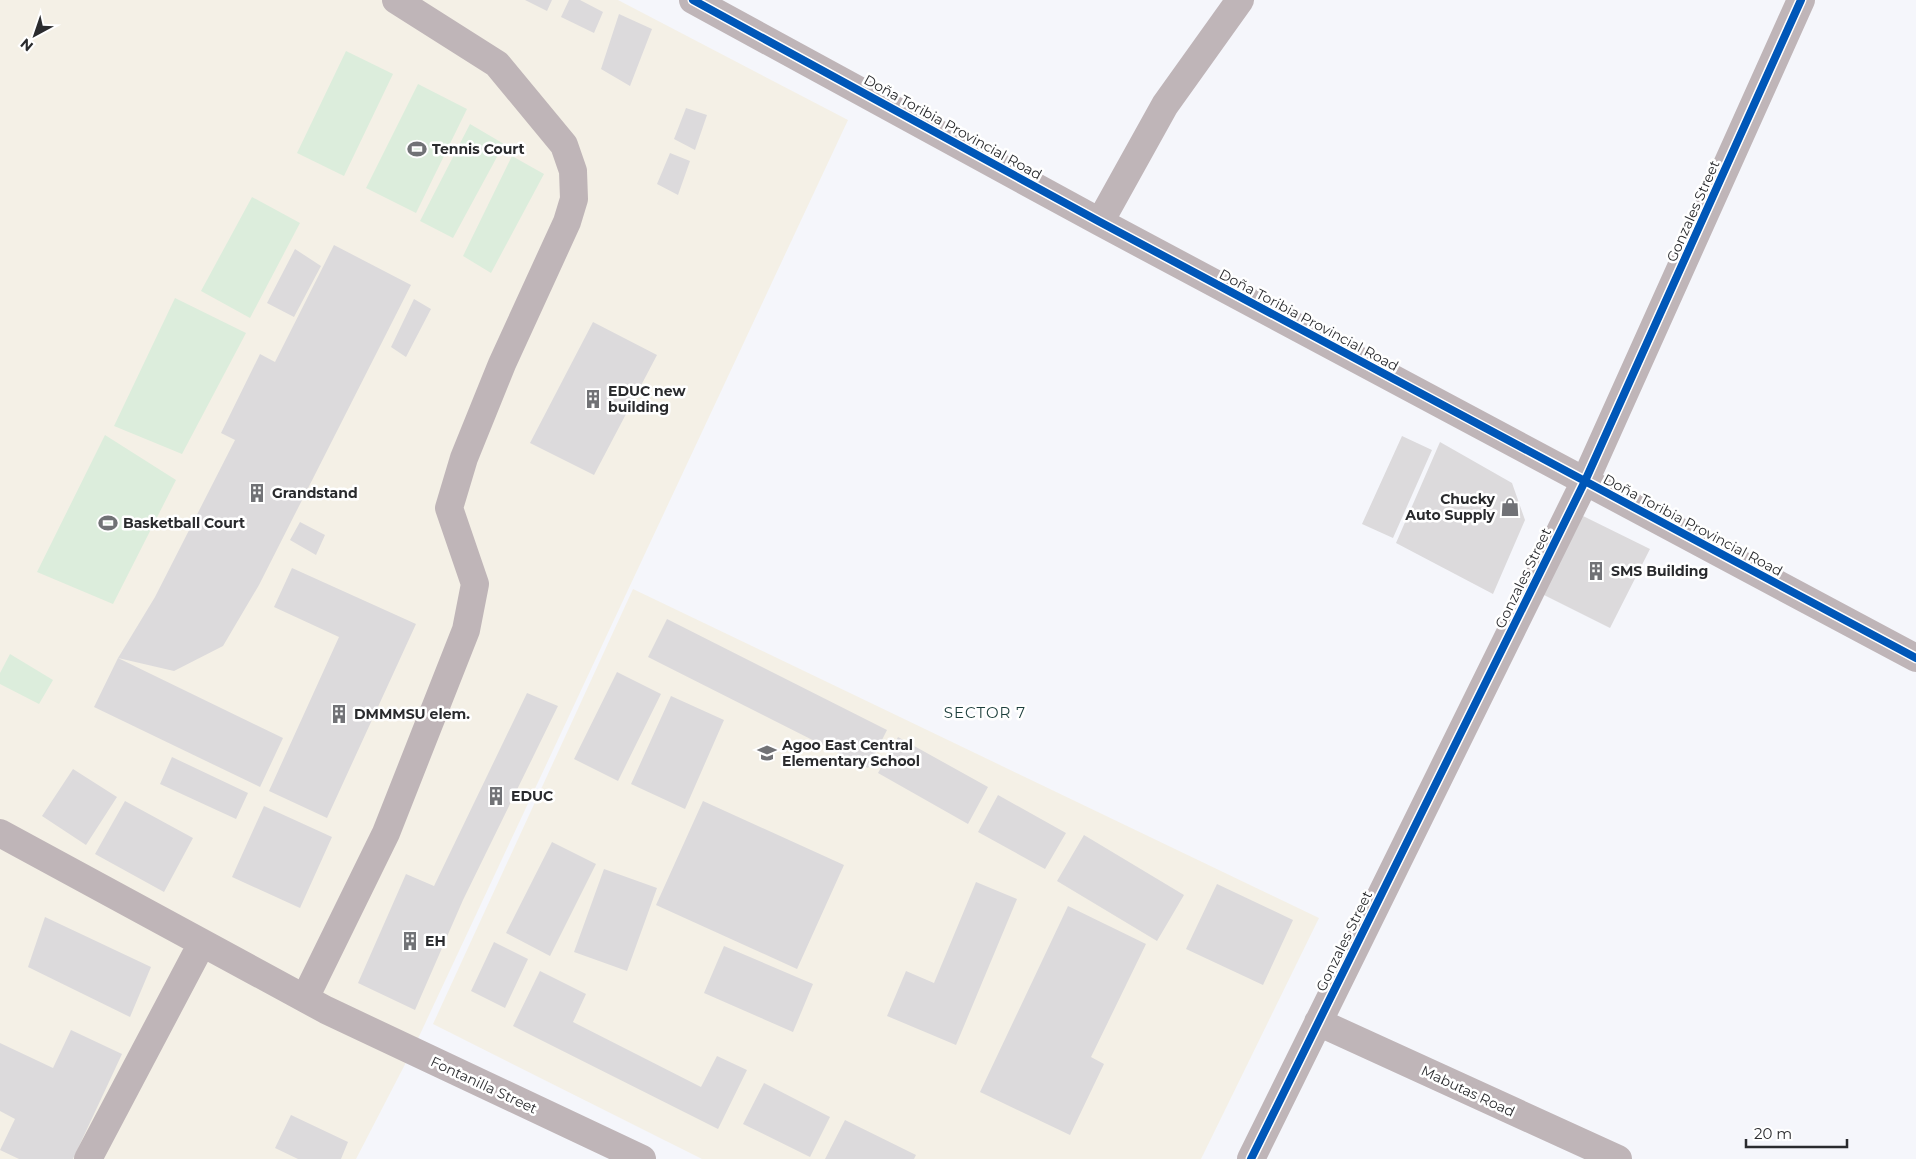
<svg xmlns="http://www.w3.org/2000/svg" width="1916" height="1159" viewBox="0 0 1916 1159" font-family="Montserrat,sans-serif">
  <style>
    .education { fill: #f4f0e6 }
    .green { fill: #dceddc }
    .building { fill: #dcdadc }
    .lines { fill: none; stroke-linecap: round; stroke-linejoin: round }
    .minor { stroke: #bfb5b8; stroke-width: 28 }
    .cycleway-casing { stroke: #fff; stroke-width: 11 }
    .cycleway { stroke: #0057b8; stroke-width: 8 }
    .labels { text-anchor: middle; stroke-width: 5; stroke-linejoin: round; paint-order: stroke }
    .street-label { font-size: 14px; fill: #2a2b2e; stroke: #fff }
    .poi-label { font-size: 14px; font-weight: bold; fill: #2a2b2e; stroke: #fff; text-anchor: start }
    .neighbourhood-label { font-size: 15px; letter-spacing: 1px; fill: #1b3d3a; stroke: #fff }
  </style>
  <rect width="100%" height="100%" fill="#f5f6fb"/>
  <!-- education -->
  <path class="education" d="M0 0H618L848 120 415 1045 356 1159H0Z
    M633 589 1319 918 1201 1159H702L433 1024Z"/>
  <!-- green -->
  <path class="green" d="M346 51 393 74 344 176 297 153Z
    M418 84 467 109 416 213 366 188Z
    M470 124 504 144 453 238 420 221Z
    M512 156 544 174 491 273 463 256Z
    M252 197 300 223 250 318 201 291Z
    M175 298 246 333 182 454 114 426Z
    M105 435 176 480 113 604 37 572Z
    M10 654 53 680 39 704 0 684V673Z"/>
  <!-- building -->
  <path class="building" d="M525 0H552L547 11Z
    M569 0H580L603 12 594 33 561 17Z
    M619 14 652 29 630 86 601 69Z
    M686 108 707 115 695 150 674 139Z
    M670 153 690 161 678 195 657 184Z
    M334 245 411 285 259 585 223 646 174 671 118 658 155 597 235 440 221 433 260 354 275 362Z
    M295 249 321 266 294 317 267 303Z
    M414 299 431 309 406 357 391 347Z
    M593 322 657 355 594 475 530 443Z
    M1402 436 1432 450 1393 538 1362 524Z
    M1440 442 1512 483 1525 520 1493 594 1396 543Z
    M1581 515 1650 549 1610 628 1542 594Z
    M300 522 325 535 316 555 290 540Z
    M292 568 416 624 327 818 269 791 339 637 274 607Z
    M667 619 887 730 868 768 648 657Z
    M118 658 283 738 260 787 94 707Z
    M617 672 661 694 618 781 574 759Z
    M527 693 558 706 463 900 415 1010 358 983 406 874 434 886Z
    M671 696 724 720 685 809 631 784Z
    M898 737 988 787 968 824 878 773Z
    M172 757 248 793 236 819 160 784Z
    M73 769 117 797 86 845 42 816Z
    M998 795 1066 833 1045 869 978 832Z
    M125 801 193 838 164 892 95 854Z
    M703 801 844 865 797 969 656 905Z
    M264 806 332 837 300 908 232 877Z
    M1084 835 1184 895 1157 941 1057 881Z
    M552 842 596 864 550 956 506 933Z
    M604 869 657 888 627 971 574 952Z
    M976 882 1017 899 956 1045 887 1016 906 971 934 983Z
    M1217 884 1293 920 1263 985 1186 949Z
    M1068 906 1146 944 1091 1057 1104 1064 1070 1135 980 1092Z
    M45 917 151 967 130 1017 28 967Z
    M494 942 528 959 505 1008 471 991Z
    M724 946 813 984 793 1032 704 993Z
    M540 971 586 994 573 1022 701 1087 717 1056 747 1070 718 1129 513 1026Z
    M71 1030 122 1054 73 1159H19L0 1150 15 1119 0 1111V1043L53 1068Z
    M764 1083 830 1117 810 1157 743 1124Z
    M291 1115 348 1142 341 1159H298L275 1148Z
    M845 1120 916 1155 914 1159H825Z"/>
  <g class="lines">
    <!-- minor -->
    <path class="minor" d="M693 0 1100 222 1916 658
      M1100 222 1165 105 1240 0
      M0 833 326 1010 642 1159
      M305 998 386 833 466 630 475 584 449 508 464 458 502 364 567 222 574 199 573 171 564 145 497 64 396 0
      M1318 1022 1618 1159
      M88 1159 202 943
      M1251 1159 1585 481 1801 0"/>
    <!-- cycleway casing -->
    <g class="cycleway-casing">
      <path id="cycleway" d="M693 0 1100 222 1916 658
        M1251 1159 1585 481 1801 0"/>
    </g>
    <!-- cycleway -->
    <use href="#cycleway" class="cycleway"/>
  </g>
  <!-- icons -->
  <defs>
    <g id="stadium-bare" transform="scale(1.5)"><path d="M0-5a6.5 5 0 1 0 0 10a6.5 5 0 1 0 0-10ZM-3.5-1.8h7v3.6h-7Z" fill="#717276" stroke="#fff" stroke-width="2.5" paint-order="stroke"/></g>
    <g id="building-bare" transform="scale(1.5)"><path d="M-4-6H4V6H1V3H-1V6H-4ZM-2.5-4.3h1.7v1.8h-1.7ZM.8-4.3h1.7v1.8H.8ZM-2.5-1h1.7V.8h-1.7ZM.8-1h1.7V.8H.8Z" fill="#717276" stroke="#fff" stroke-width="2.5" paint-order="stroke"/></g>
    <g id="shop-bare" transform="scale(1.5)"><path d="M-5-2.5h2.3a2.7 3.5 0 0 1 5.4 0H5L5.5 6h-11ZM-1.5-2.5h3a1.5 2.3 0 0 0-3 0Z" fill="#717276" stroke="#fff" stroke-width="2.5" paint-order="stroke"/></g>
    <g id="school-bare" transform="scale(1.5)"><path d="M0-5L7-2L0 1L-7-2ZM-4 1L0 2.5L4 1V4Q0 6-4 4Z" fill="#717276" stroke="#fff" stroke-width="2.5" paint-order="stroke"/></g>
  </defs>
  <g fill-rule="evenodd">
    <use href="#stadium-bare" x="417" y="149"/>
    <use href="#building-bare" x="593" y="399"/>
    <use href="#building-bare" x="257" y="493"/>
    <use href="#shop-bare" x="1510" y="507"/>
    <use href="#stadium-bare" x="108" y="523"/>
    <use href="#building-bare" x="1596" y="571"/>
    <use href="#building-bare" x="339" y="714"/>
    <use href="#school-bare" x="767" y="753"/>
    <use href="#building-bare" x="496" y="796"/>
    <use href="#building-bare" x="410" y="941"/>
  </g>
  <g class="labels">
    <!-- street labels -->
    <g class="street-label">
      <text transform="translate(953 127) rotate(29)" y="5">Doña Toribia Provincial Road</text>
      <text transform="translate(1693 211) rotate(-66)" y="5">Gonzales Street</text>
      <text transform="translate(1309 320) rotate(28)" y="5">Doña Toribia Provincial Road</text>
      <text transform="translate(1693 525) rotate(28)" y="5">Doña Toribia Provincial Road</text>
      <text transform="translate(1523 578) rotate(-64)" y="5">Gonzales Street</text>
      <text transform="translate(1344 941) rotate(-64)" y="5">Gonzales Street</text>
      <text transform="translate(484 1085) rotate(25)" y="5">Fontanilla Street</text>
      <text transform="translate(1468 1091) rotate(25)" y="5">Mabutas Road</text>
    </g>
    <!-- poi labels -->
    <g class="poi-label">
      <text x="432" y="154">Tennis Court</text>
      <text x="608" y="396">EDUC new<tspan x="608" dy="16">building</tspan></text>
      <text x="272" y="498">Grandstand</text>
      <text x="1495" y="504" text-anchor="end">Chucky<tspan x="1495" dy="16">Auto Supply</tspan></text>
      <text x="123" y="528">Basketball Court</text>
      <text x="1611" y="576">SMS Building</text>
      <text x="354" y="719">DMMMSU elem.</text>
      <text x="782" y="750">Agoo East Central<tspan x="782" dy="16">Elementary School</tspan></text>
      <text x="511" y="801">EDUC</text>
      <text x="425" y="946">EH</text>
    </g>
    <!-- neighbourhood labels -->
    <g class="neighbourhood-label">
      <text x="985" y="718">SECTOR 7</text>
    </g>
  </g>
  <!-- north arrow -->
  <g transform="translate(35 35) rotate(220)" stroke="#ffffff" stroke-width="4" paint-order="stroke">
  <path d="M0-4L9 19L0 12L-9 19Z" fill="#2a2b2e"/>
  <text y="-8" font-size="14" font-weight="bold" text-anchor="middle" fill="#2a2b2e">N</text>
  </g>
  <!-- scale -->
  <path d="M1746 1139v8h101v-8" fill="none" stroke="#2a2b2e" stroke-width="2.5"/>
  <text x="1754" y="1139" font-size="15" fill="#2a2b2e" stroke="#ffffff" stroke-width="4" paint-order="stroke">20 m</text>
</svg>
